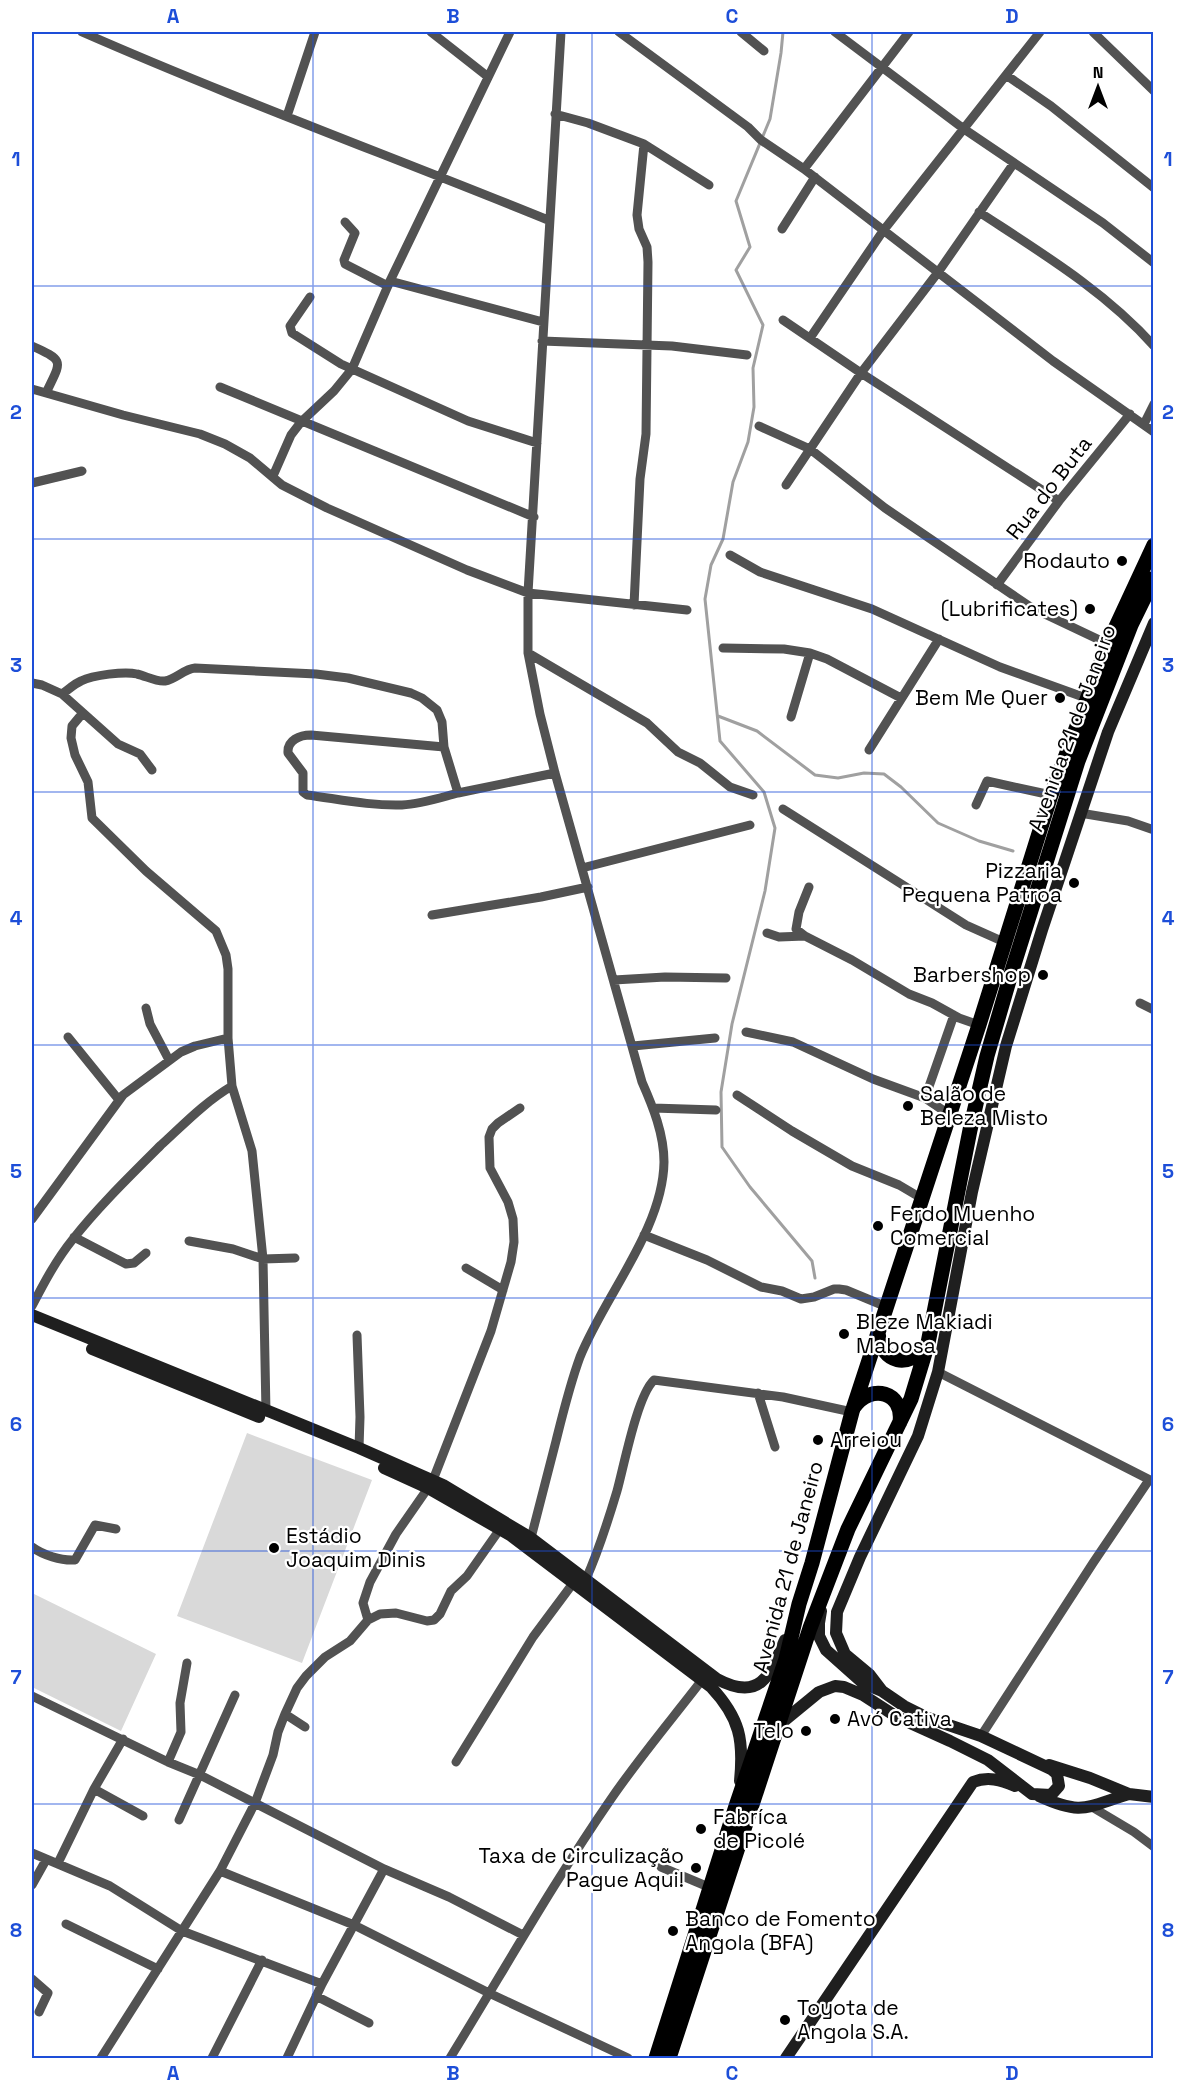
<svg xmlns="http://www.w3.org/2000/svg" width="1185" height="2090" viewBox="0 0 1185 2090" font-family="'Space Grotesk',sans-serif">
  <style>
    .green { fill: #d9d9d9 }
    .lines { fill: none; stroke-linecap: round; stroke-linejoin: round }
    .stream { stroke: #a0a0a0; stroke-width: 3 }
    .street { stroke: #525252; stroke-width: 9 }
    .secondary { stroke: #1f1f1f; stroke-width: 12 }
    .primary { stroke: #000; stroke-width: 15 }
    .grid { fill: none; stroke: #1d4ed8; stroke-width: 1.5; stroke-opacity: 0.55 }
    .poi-dot { fill: #000; stroke: #fff; stroke-width: 2 }
    .labels { text-anchor: middle; stroke-width: 4.5; stroke-linejoin: round; paint-order: stroke }
    .street-label { font-size: 21px; fill: #000; stroke: #fff }
    .poi-label { font-size: 21px; fill: #000; stroke: #fff; text-anchor: start }
    .neatline { fill: none; stroke: #1d4ed8; stroke-width: 2 }
    .grid-label { font-size: 20px; text-anchor: middle; font-weight: bold; fill: #1d4ed8 }
  </style>
  <rect width="100%" height="100%" fill="#fff"/>
  <!-- green -->
  <path class="green" d="M247 1433 372 1480 302 1663 177 1616Z
    M32 1593 156 1654 121 1731 32 1687Z"/>
  <g class="lines">
    <!-- stream -->
    <path class="stream" d="M783 32 781 53 770 119 736 201 750 247 736 270 763 325 753 368 754 407 748 442 733 482 723 539 711 565 705 599 720 741 764 792 775 828 765 891 732 1024 721 1092 722 1147 750 1187 812 1261 815 1278
      M718 716 757 731 815 775 838 778 864 773 884 774 901 787 938 823 979 841 1013 851"/>
    <!-- street -->
    <path class="street" d="M82 32C235 99 393 157 548 220
      M431 32 487 76
      M619 32 748 127 761 140 804 169 1053 361 1154 432
      M741 32 764 51
      M835 32 964 129 1103 223 1154 263
      M1093 32 1154 91
      M1006 75 1051 106 1154 188
      M555 114 588 123 644 144 709 185
      M287 116 315 32
      M804 169 909 32
      M979 212C1040 252 1105 291 1154 346
      M345 222 355 233 344 260 345 264 388 286
      M782 229 815 177
      M390 281 543 322
      M310 297 290 326 292 333 341 364 468 421 537 443
      M783 320 861 373 1059 501
      M810 338 883 231 1040 32
      M542 341 672 346 747 355
      M32 346C66 361 61 361 46 393
      M220 387 534 517
      M32 389 123 415 200 434 225 444 250 458 282 485 327 508 467 570 528 593 687 610
      M1144 424 1154 404
      M759 426 810 449 885 508 1032 608 1108 644
      M273 476 291 435 301 422 334 391 352 369 390 281 510 32
      M32 483 82 471
      M786 485 861 373 939 271 1014 163
      M730 555 760 572 872 609 1000 667 1086 698
      M997 585 1059 501 1130 414
      M634 605 640 479 646 434 648 262 647 247 639 229 637 215 644 144
      M723 648 784 649 810 653 827 659 901 698
      M528 653 647 723 678 752 700 763 730 787 753 795
      M32 683 42 685 62 694 118 744 140 754 152 770
      M62 694C68 690 74 684 81 681 93 675 125 671 137 674 146 676 156 682 165 681 176 679 184 669 195 668L316 674 348 678 411 693 422 698 437 710 442 722 444 747 458 793 555 773
      M82 714 72 726 71 738 75 755 88 782 92 818 146 871 216 931 226 955 228 969V1038L232 1086 252 1151 263 1259 266 1412
      M791 717 810 653
      M444 747 311 735C300 735 287 740 288 753L303 773V792L307 795C338 799 370 806 402 805 421 804 439 798 458 793
      M869 750 939 639
      M976 805 987 781 1051 795
      M783 809 966 925 1004 942
      M1080 813 1128 821 1154 830
      M582 868 750 825
      M809 887 799 912 796 929 805 936 852 960 909 994 932 1003 959 1018 979 1025
      M432 915 541 897 588 887
      M767 933 779 937 805 936
      M614 980 665 977 726 978
      M1140 1003 1154 1010
      M146 1008 150 1024 169 1060
      M746 1032 793 1042 873 1079 925 1098 950 1115
      M68 1037 119 1100
      M633 1046 715 1038
      M737 1095 792 1131 852 1166 899 1185 921 1198
      M925 1098 954 1015
      M653 1108 716 1110
      M32 1219 123 1095 181 1052 195 1046 228 1038
      M644 1235 707 1260 761 1287 782 1291 801 1299 814 1297 834 1289H839L846 1290 887 1307
      M74 1237 126 1264 134 1263 146 1253
      M189 1241 233 1249 263 1259 295 1258
      M466 1268 503 1290
      M32 1306C44 1283 56 1260 73 1239 99 1206 131 1175 161 1145 184 1124 205 1102 232 1086
      M357 1335 360 1417 359 1448
      M938 1372 1154 1482
      M758 1393 775 1447
      M433 1480 491 1331 511 1262 514 1242 513 1219 508 1202 490 1168 489 1137 492 1129 498 1123 520 1108
      M531 1538C539 1506 548 1473 556 1441 563 1413 570 1384 580 1357 605 1295 663 1229 664 1162 664 1134 653 1107 642 1082L555 773 540 714 528 653V593L561 32
      M32 1547C43 1555 61 1561 75 1560L95 1525 116 1529
      M586 1579C599 1550 608 1521 617 1491 624 1466 637 1396 654 1380L783 1397 852 1412
      M368 1620 363 1603 370 1582 396 1534 428 1488
      M32 1696 168 1762 200 1775 384 1869 449 1897 523 1935
      M285 1714 305 1727
      M981 1736 1093 1563 1149 1480
      M168 1762 181 1732 180 1703 187 1663
      M456 1762 533 1637 574 1582
      M94 1789 143 1816
      M1092 1807 1134 1832 1154 1847
      M179 1820 235 1695
      M32 1853 110 1886 182 1931 322 1984
      M58 1863 94 1789 123 1739
      M661 1867 711 1888
      M220 1871 354 1925 491 1994 628 2058
      M32 1885 46 1860
      M66 1924 158 1969
      M32 1979 48 1993 39 2012
      M316 1996 369 2023
      M101 2058 220 1871 255 1803 273 1755 278 1732 285 1714 297 1688 306 1676 325 1657 350 1641 368 1620 380 1614 396 1613 427 1621 434 1620 440 1614 451 1591 467 1576 500 1529
      M212 2058 262 1960
      M287 2058 322 1984 384 1869
      M450 2058C503 1972 553 1883 611 1799 639 1758 672 1719 702 1680"/>
    <!-- secondary -->
    <path class="secondary" d="M32 1315 359 1448 443 1485 531 1538 717 1679C760 1702 770 1676 785 1640
      M92 1349 259 1417
      M384 1468 428 1488 510 1535 711 1687C740 1718 744 1740 740 1781
      M882 1691 869 1674 845 1654 836 1633 837 1612 860 1557 918 1436 938 1372 972 1192 1006 1046 1042 930 1108 732 1154 623
      M780 1724 819 1692 835 1686 844 1687 863 1695 897 1717 950 1741 988 1760 1032 1794 1051 1795 1059 1786 1057 1774 1051 1769 981 1736 928 1718 904 1706 882 1691 863 1683 826 1650 819 1636V1623L821 1611
      M1049 1765 1090 1778 1129 1794 1154 1797
      M1039 1796C1083 1816 1086 1807 1129 1794
      M786 2058 973 1782C988 1776 1001 1780 1015 1786"/>
    <!-- primary -->
    <path class="primary" d="M878 1333C882 1364 909 1369 927 1345
      M854 1407C871 1383 904 1392 900 1422
      M656 2058 736 1806 786 1659 799 1604 812 1563 852 1412 979 1025 1051 795 1108 644 1154 545
      M669 2058 810 1628 848 1529 911 1399 928 1343 970 1130 987 1056 1011 974 1078 761 1131 625 1154 578"/>
  </g>
  <!-- grid -->
  <path class="grid" d="M313 32V2058M592 32V2058M872 32V2058M32 286H1154M32 539H1154M32 792H1154M32 1045H1154M32 1298H1154M32 1551H1154M32 1804H1154"/>
  <!-- markers -->
  <g class="poi-dot">
    <circle cx="1122" cy="561" r="6"/>
    <circle cx="1090" cy="609" r="6"/>
    <circle cx="1060" cy="698" r="6"/>
    <circle cx="1074" cy="883" r="6"/>
    <circle cx="1043" cy="975" r="6"/>
    <circle cx="908" cy="1106" r="6"/>
    <circle cx="878" cy="1226" r="6"/>
    <circle cx="844" cy="1334" r="6"/>
    <circle cx="818" cy="1440" r="6"/>
    <circle cx="274" cy="1548" r="6"/>
    <circle cx="835" cy="1719" r="6"/>
    <circle cx="806" cy="1731" r="6"/>
    <circle cx="701" cy="1829" r="6"/>
    <circle cx="696" cy="1868" r="6"/>
    <circle cx="673" cy="1931" r="6"/>
    <circle cx="785" cy="2020" r="6"/>
  </g>
  <g class="labels">
    <!-- street labels -->
    <g class="street-label">
      <text transform="translate(1049 488) rotate(-52)" y="7">Rua do Buta</text>
      <text transform="translate(1072 728) rotate(-70)" y="7">Avenida 21 de Janeiro</text>
      <text transform="translate(788 1567) rotate(-75)" y="7">Avenida 21 de Janeiro</text>
    </g>
    <!-- poi labels -->
    <g class="poi-label">
      <text x="1110" y="568" text-anchor="end">Rodauto</text>
      <text x="1078" y="616" text-anchor="end">(Lubrificates)</text>
      <text x="1048" y="705" text-anchor="end">Bem Me Quer</text>
      <text x="1062" y="878" text-anchor="end">Pizzaria<tspan x="1062" dy="24">Pequena Patroa</tspan></text>
      <text x="1031" y="982" text-anchor="end">Barbershop</text>
      <text x="920" y="1101">Salão de<tspan x="920" dy="24">Beleza Misto</tspan></text>
      <text x="890" y="1221">Ferdo Muenho<tspan x="890" dy="24">Comercial</tspan></text>
      <text x="856" y="1329">Bleze Makiadi<tspan x="856" dy="24">Mabosa</tspan></text>
      <text x="830" y="1447">Arreiou</text>
      <text x="286" y="1543">Estádio<tspan x="286" dy="24">Joaquim Dinis</tspan></text>
      <text x="847" y="1726">Avó Cativa</text>
      <text x="794" y="1738" text-anchor="end">Telo</text>
      <text x="713" y="1824">Fabríca<tspan x="713" dy="24">de Picolé</tspan></text>
      <text x="684" y="1863" text-anchor="end">Taxa de Circulização<tspan x="684" dy="24">Pague Aqui!</tspan></text>
      <text x="685" y="1926">Banco de Fomento<tspan x="685" dy="24">Angola (BFA)</tspan></text>
      <text x="797" y="2015">Toyota de<tspan x="797" dy="24">Angola S.A.</tspan></text>
    </g>
  </g>
  <!-- border -->
  <rect width="1185" height="2090" fill="none" stroke="#ffffff" stroke-width="66"/>
  <!-- north arrow -->
  <g transform="translate(1098 87)" stroke="#ffffff" stroke-width="4.5" paint-order="stroke">
  <path d="M0-4.5L10 22L0 15L-10 22Z" fill="#000000"/>
  <text y="-9" font-size="16" font-weight="bold" text-anchor="middle" fill="#000000">N</text>
  </g>
  <rect x="33" y="33" width="1119" height="2024" class="neatline"/>
  <g class="grid-label">
    <text x="173" y="23">A</text>
    <text x="453" y="23">B</text>
    <text x="732" y="23">C</text>
    <text x="1012" y="23">D</text>
    <text x="16" y="166">1</text>
    <text x="1168" y="166">1</text>
    <text x="16" y="419">2</text>
    <text x="1168" y="419">2</text>
    <text x="16" y="672">3</text>
    <text x="1168" y="672">3</text>
    <text x="16" y="925">4</text>
    <text x="1168" y="925">4</text>
    <text x="16" y="1178">5</text>
    <text x="1168" y="1178">5</text>
    <text x="16" y="1431">6</text>
    <text x="1168" y="1431">6</text>
    <text x="16" y="1684">7</text>
    <text x="1168" y="1684">7</text>
    <text x="16" y="1937">8</text>
    <text x="1168" y="1937">8</text>
    <text x="173" y="2080">A</text>
    <text x="453" y="2080">B</text>
    <text x="732" y="2080">C</text>
    <text x="1012" y="2080">D</text>
  </g>
</svg>
